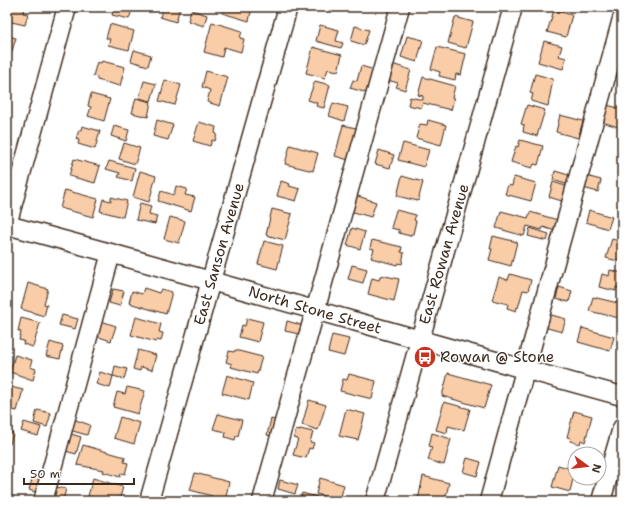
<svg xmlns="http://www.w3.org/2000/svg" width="629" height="508" viewBox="0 0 629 508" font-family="'Shantell Sans',sans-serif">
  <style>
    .building { fill: #facda9; stroke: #3b2a1e }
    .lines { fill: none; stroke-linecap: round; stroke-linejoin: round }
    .minor-casing { stroke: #3b2a1e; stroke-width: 21 }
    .minor { stroke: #fff; stroke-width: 18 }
    .labels { text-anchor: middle; stroke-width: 3; stroke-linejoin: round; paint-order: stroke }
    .street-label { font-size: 15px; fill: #3b2a1e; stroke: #fff }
    .poi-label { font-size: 15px; fill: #3b2a1e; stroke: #fff; text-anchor: start }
  </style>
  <rect width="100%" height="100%" fill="#fff"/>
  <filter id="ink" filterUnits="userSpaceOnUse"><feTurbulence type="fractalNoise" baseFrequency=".025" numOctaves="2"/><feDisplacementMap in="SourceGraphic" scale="8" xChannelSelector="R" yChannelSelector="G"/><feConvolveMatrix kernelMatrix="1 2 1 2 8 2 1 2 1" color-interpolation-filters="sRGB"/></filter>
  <g filter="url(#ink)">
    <!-- building -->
    <path class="building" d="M7 7H25L23 13 28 14 25 25 7 21Z
      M112 7H133L129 19 112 15 114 7Z
      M163 7H180L176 22 160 17Z
      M223 7H252L249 21 222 13Z
      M191 10 207 15 204 26 188 21Z
      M554 10 572 15 566 37 547 32Z
      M455 17 473 22 466 48 448 43Z
      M212 22 242 31 240 38 244 39 241 52 224 47 222 57 204 52Z
      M110 24 134 31 129 50 108 45 110 39 106 38Z
      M320 25 339 30 336 41 343 43 341 48 316 41Z
      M355 26 369 30 364 45 351 41Z
      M7 36 16 38 11 54 7 53Z
      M407 36 423 40 417 62 401 57Z
      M544 41 562 46 559 56 566 58 563 69 538 62Z
      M313 47 342 55 338 71 328 69 325 78 306 73Z
      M437 47 466 54 461 75 456 74 455 80 439 76 440 72 431 69Z
      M134 50 151 55 148 66 131 61Z
      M620 60 622 61V77L616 75Z
      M102 61 125 67 120 86 97 80V77L93 76 97 62 101 63Z
      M392 64 411 70 405 90 396 87 398 83 387 80Z
      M361 66 378 71 371 94 350 88 353 80 357 81Z
      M206 71 228 77 220 106 207 102 210 90 202 87Z
      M535 74 553 79 548 106 531 101 533 94 530 93Z
      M423 77 455 86 452 98H454L451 110 423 103 421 108 408 105 410 97 423 100V96L418 95Z
      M165 80 181 85 175 105 159 101Z
      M144 81 156 84 151 101 139 98Z
      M315 81 330 85 324 108 316 106 317 103 308 100Z
      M91 94 110 99 104 121 88 116 91 107 88 106Z
      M136 98 151 102 148 117 132 113Z
      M333 103 348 107 344 121 329 116Z
      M527 105 545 110 537 136 523 132 524 125 521 124Z
      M607 105 622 109 618 127 602 122Z
      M560 115 583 121 578 138 556 132Z
      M157 120 173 125 168 140 153 136Z
      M428 120 446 125 441 145 416 138 420 124 427 125Z
      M199 122 216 127 215 133 217 134 215 141 212 140 210 146 193 141Z
      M343 125 360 129 352 161 335 156Z
      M82 126 100 131 95 149 78 144 79 140 76 139 79 130H81Z
      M114 126 129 130 126 141 111 136Z
      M520 140 543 146 538 165 534 164 532 168 511 162 516 146 518 147Z
      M124 143 140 148 135 164 119 159Z
      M403 143 429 150 424 167 398 160Z
      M290 145 318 153 313 171 285 164Z
      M379 150 394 155 390 168 375 164Z
      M74 159 100 166 95 183 69 176Z
      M109 161 135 168 132 181 118 177 120 173 106 169Z
      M140 171 156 176 149 202 133 197Z
      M555 171 572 176 569 185 553 180Z
      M402 176 423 182 418 201 397 196Z
      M586 176 601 180 598 192 583 188Z
      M514 177 536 183 531 201 505 194 508 185 512 186Z
      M281 181 290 184 289 186 300 189 296 201 277 196Z
      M553 182 569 187 565 202 549 197Z
      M176 186 187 189 185 195 195 197 191 211 158 201 161 191 174 195Z
      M65 190 98 199 93 217 60 208Z
      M355 195 376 202 371 217 350 211Z
      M111 197 127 201 123 217 100 211 103 199 111 201Z
      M140 203 151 206 149 214 157 216 155 224 136 220Z
      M272 209 292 214 285 240 266 235Z
      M396 210 416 215 414 220 416 221 413 234H411L410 236 399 233V230L391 228Z
      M589 210 612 217 608 229 586 222Z
      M501 211 528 218 530 212 558 220 555 231 543 227 542 230 527 226 524 236 496 228Z
      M170 217 185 221 179 243 164 239Z
      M352 228 365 232 360 249 347 245Z
      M530 228 549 234 547 241 528 236Z
      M493 236 517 242 511 266 489 260 492 249H490Z
      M612 239 622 242V262L606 258Z
      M372 240 402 247 401 252 404 253 402 264 398 263 397 265 371 258 374 249 370 248Z
      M264 241 283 246 277 269 258 264Z
      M352 265 367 269 363 283 348 279Z
      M610 270 622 273V289L616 287V291L599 287 602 274 609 276Z
      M510 274 531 280 528 291 523 290 518 308 517 307 516 311 507 308 508 304 492 300 499 277 508 280Z
      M381 275 399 279 394 301 368 294 372 278 379 280Z
      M28 283 48 289 44 304 47 305 44 316 21 309Z
      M559 287 572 291 569 302 556 299Z
      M144 288 159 293 161 289 172 292 166 314 129 303 132 291 142 294Z
      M113 289 124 291 120 306 109 303Z
      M593 297 622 304 619 318 589 311Z
      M548 314 566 319 562 332 544 327Z
      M62 315 78 319 75 329 59 325Z
      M136 317 161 324 159 332 163 333 161 341 157 340 156 342 131 335Z
      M21 318 40 323 33 347 23 344 24 341 19 340 21 332 18 331Z
      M247 318 263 322 258 342 239 337 242 325 245 326Z
      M101 321 116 326 111 341 96 336Z
      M287 321 301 325 299 334 285 331Z
      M582 328 614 337 610 351 578 342Z
      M332 335 349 339 344 356 328 352Z
      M50 342 63 346 60 359 46 356Z
      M138 350 156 355 152 370 141 367 140 371 133 369Z
      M235 350 262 357 257 374 231 367 232 364 226 362 229 351 234 352Z
      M15 355 32 360 30 367 36 369 33 380 10 372Z
      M115 366 127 369 124 379 113 376Z
      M100 372 113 376 110 388 96 384Z
      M448 373 491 385 484 408 442 396Z
      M349 374 376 381 372 399 340 391 343 379 347 380Z
      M227 375 253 383 249 400 222 393Z
      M7 386 23 390 17 411 7 409Z
      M127 387 145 391 138 414 113 407 117 392 125 394Z
      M309 400 326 405 318 430 302 425Z
      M444 402 470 409 464 430 448 426 447 433 436 430Z
      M346 409 365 414 358 440 339 436Z
      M37 410 51 413 47 427 34 423Z
      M574 411 592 416 585 442 581 440 580 444 570 441 571 438 567 437Z
      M218 414 242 420 238 436H236L235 440 225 437 226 432 213 429Z
      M120 417 140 423 134 444 114 438Z
      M73 419 90 425 87 435 69 430Z
      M271 419 282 422 278 438 267 435Z
      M24 422 41 427 38 436 21 431Z
      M7 426 12 427 10 432 13 433 10 444 7 443Z
      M300 429 313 432 310 442 314 443 312 449 309 448 306 458 293 455 298 439 294 438 296 430 300 431Z
      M68 433 81 437 76 454 62 450Z
      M432 433 451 439 444 465 428 460 432 447 429 446Z
      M83 445 125 457 124 462 128 463 125 474 121 473 120 477 103 472 104 470 77 465Z
      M467 458 481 462 477 476 463 472Z
      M558 465 575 470 570 492 552 487Z
      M195 473 229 482 225 501H210L212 496 190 490Z
      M33 476 47 480 42 494 29 490Z
      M423 476 449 483 445 501H423L418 500Z
      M93 478 123 487 119 501H106L88 496Z
      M320 478 344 485 340 500 316 494Z
      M280 480 298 485 295 494 278 489Z
      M52 486 66 489 63 500 50 497Z
      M302 493 317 497 316 501H300Z"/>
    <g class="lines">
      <!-- minor casing -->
      <g class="minor-casing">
        <path id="minor" d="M7 225C213 280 417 340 622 396
          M7 225 67 7
          M43 501 111 253
          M149 501 288 7
          M262 501 400 7
          M375 501 513 7
          M489 501 622 19
          M601 501 622 428"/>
      </g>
      <!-- minor -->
      <use href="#minor" class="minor"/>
    </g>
  </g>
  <!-- icons -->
  <defs>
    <g id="bus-disc" transform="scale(1.15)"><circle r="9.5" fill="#c8321e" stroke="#fff"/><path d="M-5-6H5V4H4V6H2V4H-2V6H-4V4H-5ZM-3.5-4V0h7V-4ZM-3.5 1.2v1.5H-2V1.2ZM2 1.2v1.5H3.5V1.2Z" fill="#fff"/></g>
  </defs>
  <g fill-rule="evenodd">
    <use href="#bus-disc" x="425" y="357"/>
  </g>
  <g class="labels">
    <!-- street labels -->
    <g class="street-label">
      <text transform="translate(219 254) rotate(-74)" y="5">East Sanson Avenue</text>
      <text transform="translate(444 254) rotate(-74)" y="5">East Rowan Avenue</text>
      <text transform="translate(315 310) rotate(16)" y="5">North Stone Street</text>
    </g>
    <!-- poi labels -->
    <g class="poi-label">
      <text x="440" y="362">Rowan @ Stone</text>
    </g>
  </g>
  <!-- margin -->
  <rect width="629" height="508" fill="none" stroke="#fff" stroke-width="24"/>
  <rect x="12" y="12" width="605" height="484" fill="none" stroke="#3b2a1e" stroke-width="1.5" filter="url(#ink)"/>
  <!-- north arrow -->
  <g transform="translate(587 466) rotate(105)"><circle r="19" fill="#ffffff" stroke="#b1aaa5"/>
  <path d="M0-3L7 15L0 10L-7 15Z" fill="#c8321e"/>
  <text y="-6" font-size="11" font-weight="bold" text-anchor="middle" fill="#3b2a1e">N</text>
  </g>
  <!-- scale -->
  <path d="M24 478v6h110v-6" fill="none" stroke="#3b2a1e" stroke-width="2"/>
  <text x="30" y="478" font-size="12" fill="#3b2a1e" stroke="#ffffff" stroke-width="3" paint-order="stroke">50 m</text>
</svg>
